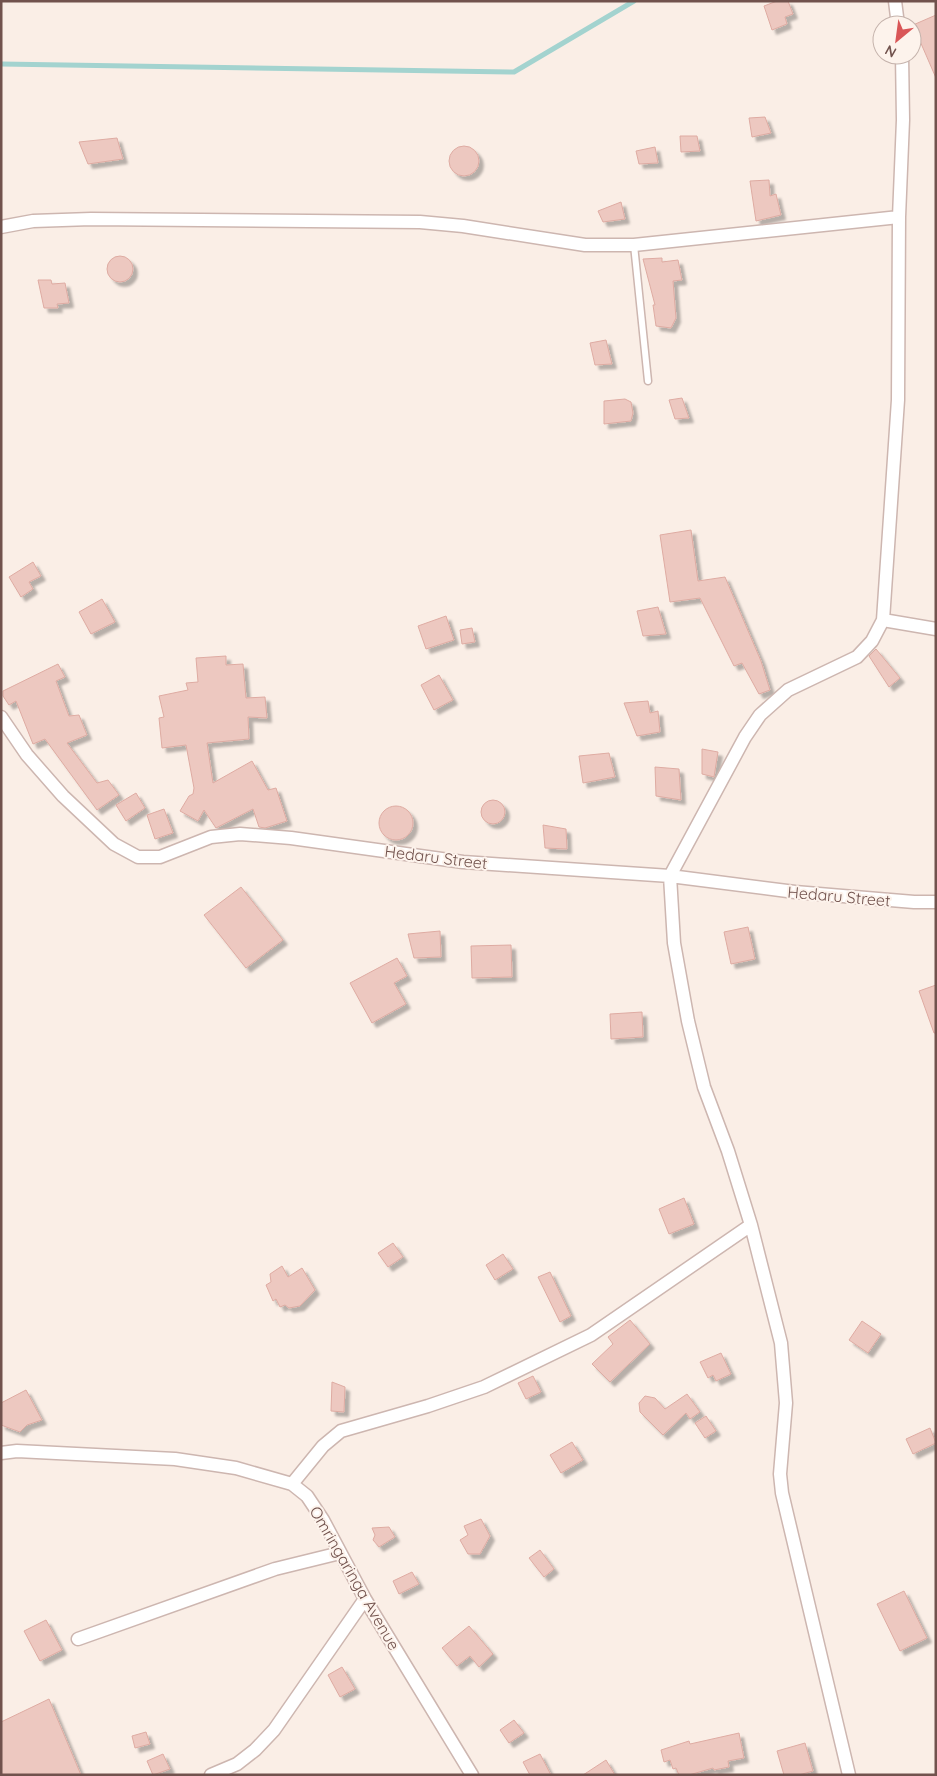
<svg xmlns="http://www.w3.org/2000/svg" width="937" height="1776" viewBox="0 0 937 1776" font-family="Quicksand,sans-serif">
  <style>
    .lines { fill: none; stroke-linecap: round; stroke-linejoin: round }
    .stream { stroke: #a3d3cf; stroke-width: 5 }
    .building { fill: #edc8c0; stroke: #deaba2; filter: url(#shadow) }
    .service-casing { stroke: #cdb6b0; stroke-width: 9 }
    .minor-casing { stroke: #cdb6b0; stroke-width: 15 }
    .service { stroke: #fff; stroke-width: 6 }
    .minor { stroke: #fff; stroke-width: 12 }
    .labels { text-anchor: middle; stroke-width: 4; stroke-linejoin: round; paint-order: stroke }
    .street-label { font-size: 16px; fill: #71524d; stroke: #fdf3ec }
  </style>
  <defs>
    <filter id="shadow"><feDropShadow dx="4.5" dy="4.5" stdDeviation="1" flood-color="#0004"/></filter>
  </defs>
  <rect width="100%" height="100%" fill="#faeee6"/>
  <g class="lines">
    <!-- stream -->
    <path class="stream" d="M1 64 514 72 634 1"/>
  </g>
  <!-- building -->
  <path class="building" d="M777 1H788L793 14 785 17 787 24 772 30 764 6Z
    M936 15V78L913 25Z
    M765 117 771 133 752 137 749 118Z
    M680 136H697L700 151 681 152Z
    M117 138 123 159 88 164 79 142Z
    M449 161a15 15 0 1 1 30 0a15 15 0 1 1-30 0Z
    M655 147 658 163 639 164 636 151Z
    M769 180 770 196 776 194 781 215 756 221 750 181Z
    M621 202 625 219 603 222 598 211Z
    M107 269a13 13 0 1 1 26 0a13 13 0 1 1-26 0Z
    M662 258V262L678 260 682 280 673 281 676 318 671 328 656 326 653 305H655L643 259Z
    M38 280H51L52 284 65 283 69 303 57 304 58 308H44Z
    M606 340 612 364 595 365 590 343Z
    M682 398 689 418 675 419 669 400Z
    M625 399 631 402 633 413 631 421 604 424V401Z
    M691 530 698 581 725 577 761 661 770 690 759 694 742 663 734 666 700 598 670 602 660 535Z
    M33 562 41 576 29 582 33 589 21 597 9 577Z
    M102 599 115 622 91 634 79 612Z
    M658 607 666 634 643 636 637 611Z
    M446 616 454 640 426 649 418 626Z
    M472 628 475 642 462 644 460 630Z
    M876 649 900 678 889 687 869 656Z
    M226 656V665L243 664 246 698 265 697 267 718 248 717 249 739 207 743 213 783 252 761 268 790 276 788 287 821 265 828 259 827 253 809 216 828 204 810 198 821 180 811 189 796 193 794 194 788 186 745 162 748 159 718 164 717 159 696 188 690 186 683 198 682 196 658Z
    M58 664 65 677 56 681 69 716 79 715 87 735 67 743 97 783 108 780 119 795 97 810 45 739 33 744 16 701 9 705 3 696V691Z
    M439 675 453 700 434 710 421 685Z
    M648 701 650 713 658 711 660 732 637 736 624 703Z
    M702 749 718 752 714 777 702 774Z
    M609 753 615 777 583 783 579 756Z
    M655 767 679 769 681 800 656 796Z
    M136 793 145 808 126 821 116 805Z
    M481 812a12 12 0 1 1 24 0a12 12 0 1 1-24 0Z
    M379 823a17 17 0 1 1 34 0a17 17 0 1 1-34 0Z
    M164 809 173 833 155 839 147 815Z
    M543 825 566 829 567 849 545 848Z
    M241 887 283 940 246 968 204 915Z
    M748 927 755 959 731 964 724 932Z
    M440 931 441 957 414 958 408 934Z
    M511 945 512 977 472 978 471 946Z
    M397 958 407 976 394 983 406 1004 372 1023 350 983Z
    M936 985V1033H934L919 991Z
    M642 1012 643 1037 611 1039 610 1014Z
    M684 1198 694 1224 669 1234 659 1209Z
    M393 1243 403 1257 388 1267 378 1253Z
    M503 1254 513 1269 495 1280 486 1265Z
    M282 1266 288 1277 302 1268 315 1290 300 1306 289 1308 285 1305 280 1307 276 1299 273 1301 266 1285 271 1282 270 1274Z
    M550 1272 571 1316 560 1322 538 1277Z
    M630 1320 650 1344 610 1382 592 1364 613 1344 608 1337Z
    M862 1321 881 1334 868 1353 849 1340Z
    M721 1353 731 1374 716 1381 713 1375 708 1378 700 1362Z
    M533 1376 541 1392 526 1399 518 1383Z
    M332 1382 345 1387 344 1412 331 1411Z
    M26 1390 42 1420 27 1425 20 1432 1 1425V1403Z
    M687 1394 700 1412 690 1419 686 1413 663 1435 640 1412 639 1403 645 1396 655 1398 665 1409Z
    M706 1416 716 1431 705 1438 695 1423Z
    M930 1428 936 1443 913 1454 906 1439Z
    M572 1442 583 1460 561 1473 550 1455Z
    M481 1519 490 1536 480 1554H468L460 1540 468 1535 464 1526Z
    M389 1527 395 1537 379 1547 373 1540 375 1535 372 1528Z
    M540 1550 554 1569 544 1577 529 1558Z
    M412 1572 419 1584 399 1594 393 1581Z
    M904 1591 927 1638 900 1651 877 1604Z
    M46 1620 62 1650 40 1661 24 1631Z
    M469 1626 493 1654 479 1667 470 1656 457 1666 442 1648Z
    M342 1667 355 1689 340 1697 328 1675Z
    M49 1699 81 1775H1V1722Z
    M514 1720 524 1733 509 1743 500 1730Z
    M146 1732 150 1744 135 1748 132 1736Z
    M739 1733 744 1758 728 1761 729 1767 714 1770 713 1768 689 1775H679L676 1768 673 1769 670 1760 664 1762 661 1750 689 1741 690 1744Z
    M805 1743 813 1771 799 1775H784L777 1751Z
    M163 1754 170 1769 153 1775 147 1761Z
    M540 1754 551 1775H530L523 1762Z
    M606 1760 615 1775H583Z"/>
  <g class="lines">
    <!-- service casing -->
    <g class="service-casing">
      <path id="service" d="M634 245 648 381"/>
    </g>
    <!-- minor casing -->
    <g class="minor-casing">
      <path id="minor" d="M895 1 898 25
        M1 227 33 221 91 219 420 222 463 226 585 245H634L899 217
        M883 620 936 629
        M1 717 27 755 63 796 114 844 138 857H160L211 837 240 834 291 838 463 862 670 876 795 892 914 902H936
        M1 1453 17 1451 175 1459 236 1468 292 1484 307 1496 323 1520 365 1599 472 1775
        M292 1484 323 1446 341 1431 428 1406 484 1387 591 1335 751 1225
        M78 1639 275 1569 340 1553
        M211 1775 237 1764 255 1750 274 1730 365 1599
        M849 1775 782 1493 780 1474 786 1403 781 1343 751 1225 728 1151 704 1087 688 1021 674 943 670 876 745 737 760 715 788 690 857 657 872 641 883 620 898 400 899 217 903 120 902 55"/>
    </g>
    <!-- service -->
    <use href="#service" class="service"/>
    <!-- minor -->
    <use href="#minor" class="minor"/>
  </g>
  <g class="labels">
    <!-- street labels -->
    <g class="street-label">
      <text transform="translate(436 857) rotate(7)" y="6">Hedaru Street</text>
      <text transform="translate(839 896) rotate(5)" y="6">Hedaru Street</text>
      <text transform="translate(355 1578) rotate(60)" y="6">Omringaringa Avenue</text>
    </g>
  </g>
  <!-- border -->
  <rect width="937" height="1776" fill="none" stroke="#71524d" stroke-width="5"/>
  <!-- north arrow -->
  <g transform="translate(897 40) rotate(209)"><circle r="24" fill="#fdf3ec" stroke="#c5b3ac"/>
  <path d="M0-4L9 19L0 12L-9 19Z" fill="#d95657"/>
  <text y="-8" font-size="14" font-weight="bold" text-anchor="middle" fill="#71524d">N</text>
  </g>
</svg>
